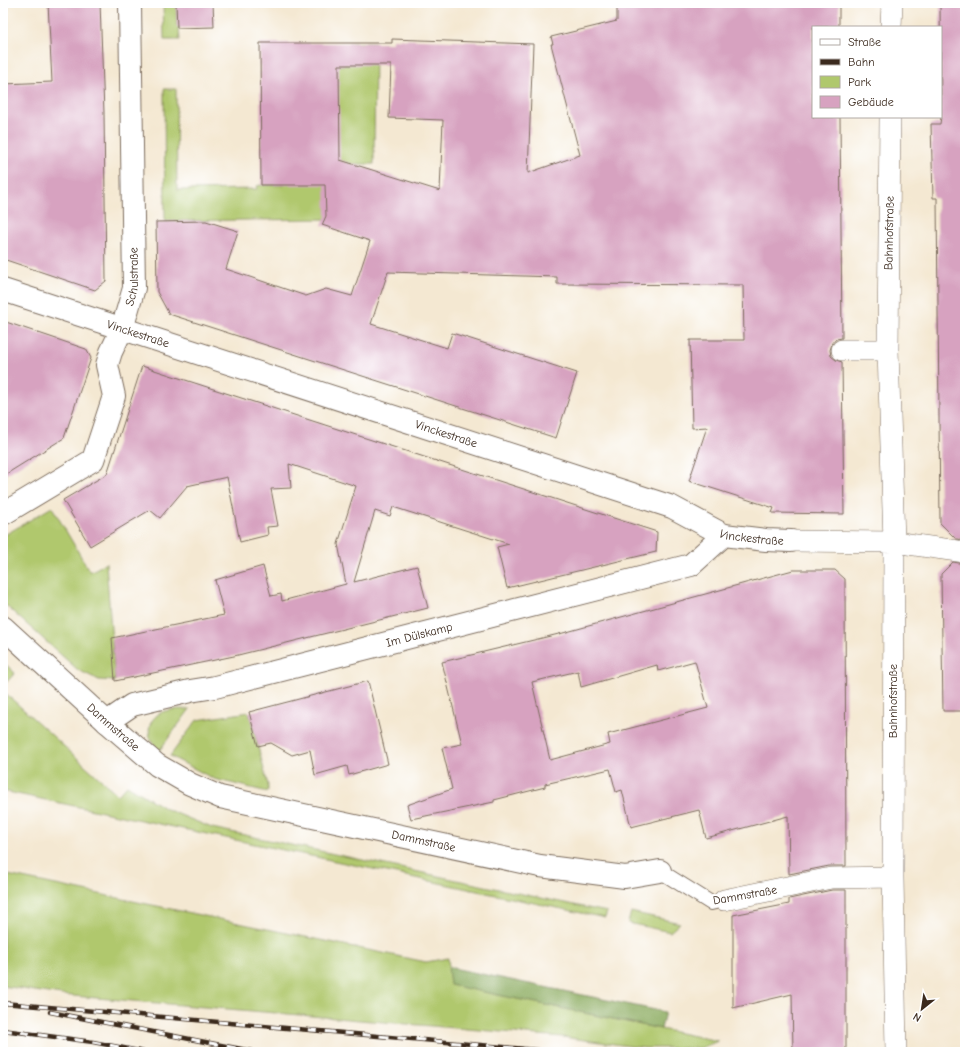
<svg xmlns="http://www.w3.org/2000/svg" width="968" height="1055" viewBox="0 0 968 1055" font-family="'Comic Neue',sans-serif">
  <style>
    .green { fill: #b0c86d; stroke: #767946 }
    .forest { fill: #8cac60; stroke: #646b3f }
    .building { fill: #d7a2c0; fill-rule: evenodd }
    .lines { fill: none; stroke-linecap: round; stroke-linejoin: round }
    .service-casing { stroke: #7c6c5d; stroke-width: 16 }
    .pedestrian-casing { stroke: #7c6c5d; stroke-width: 22 }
    .minor-casing { stroke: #7c6c5d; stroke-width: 24 }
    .service { stroke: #fff; stroke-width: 14 }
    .pedestrian { stroke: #fff; stroke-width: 21 }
    .minor { stroke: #fff; stroke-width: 22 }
    .rail-casing { stroke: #3b2a1e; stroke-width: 4.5 }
    .rail { stroke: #fff; stroke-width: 3; stroke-dasharray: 9; stroke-linecap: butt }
    .labels { text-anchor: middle; stroke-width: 4; stroke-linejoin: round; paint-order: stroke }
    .street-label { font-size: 12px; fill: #3b2a1e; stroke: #fff }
  </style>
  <rect width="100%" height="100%" fill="#fff"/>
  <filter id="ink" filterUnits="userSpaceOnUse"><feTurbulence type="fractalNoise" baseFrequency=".025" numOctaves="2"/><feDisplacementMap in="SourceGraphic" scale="8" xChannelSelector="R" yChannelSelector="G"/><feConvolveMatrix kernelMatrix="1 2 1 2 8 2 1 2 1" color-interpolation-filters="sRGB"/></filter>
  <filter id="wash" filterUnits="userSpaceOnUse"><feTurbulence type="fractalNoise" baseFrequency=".012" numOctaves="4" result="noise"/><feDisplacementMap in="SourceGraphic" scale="16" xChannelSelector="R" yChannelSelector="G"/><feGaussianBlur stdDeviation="0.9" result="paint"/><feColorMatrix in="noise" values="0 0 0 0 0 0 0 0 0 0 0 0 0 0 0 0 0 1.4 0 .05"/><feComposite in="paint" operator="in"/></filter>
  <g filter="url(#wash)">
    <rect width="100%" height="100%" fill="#f4e8d2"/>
    <!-- green -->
    <path class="green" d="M163 3H176L177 27 179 28 180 40H164Z
      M350 43H375L374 164H353L334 219 165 221 164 89H176L177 190 257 189V186L261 185H285L339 65H350Z
      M52 507 90 572 106 563 115 681 99 680 78 670 3 603V536Z
      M3 662 15 673 3 686Z
      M3 691 118 795 127 785 166 809 212 828 607 912 605 918 3 791Z
      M190 709 159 751C145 739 145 718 165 711 173 709 181 709 190 709Z
      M249 712 268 785V792L214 779 170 756 197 720Z
      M3 874 426 962 448 958 451 985 718 1041 701 1048H644L562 1037 61 995 3 986Z
      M631 912 680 923 670 932 628 923Z"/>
    <!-- forest -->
    <path class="forest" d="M448 967 665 1012 661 1029 450 985Z"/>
    <g id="blocks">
      <!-- building -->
      <path class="building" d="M48 3H100L104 113 106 281 95 290 3 259V84L52 82Z
        M176 3H213L214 27 177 28Z
        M617 3H839V27H813V117H840L842 338 836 339 832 344 830 350 831 356 836 360 842 362 844 514 772 513 774 508 689 481 707 427 692 428 690 340H744L743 285 557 284V277L388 272 371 324 447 348 452 333 577 373 556 438 169 314 157 292 156 222 206 221 238 231 226 269 306 296 326 289 352 296 370 241 322 225 326 216 325 185H261L260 43H392V39L533 44 528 173 580 155 551 44H553L551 37 617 21ZM339 65H391L389 118 443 120 440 191 340 160Z
        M940 3H965V540L956 539 940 523 937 198H933L931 124H940L941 117Z
        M3 321 86 349 91 358 64 438 3 476Z
        M142 366 657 532 656 552 507 588 497 547 509 544 393 507 390 516 375 511 354 582 417 566 428 608 234 656 115 681 112 638 224 615 215 580 263 566 271 596 281 594 282 601 346 584 338 544 356 486 289 464 291 488 271 489 278 526 267 527 268 535 240 542 227 477 187 486 160 518 150 510 90 546 63 500 107 474Z
        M953 562 965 564V711H943L941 574Z
        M793 570H835L845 579 846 866H829L789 874 788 816 706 838 699 810 631 827 622 790 616 792 610 769 545 784V787L494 800V802L411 819 407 805 452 789 442 748 462 744 442 662 563 633ZM695 661 708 708 608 734 610 744 550 760 532 682 578 671 581 687 657 665 658 671Z
        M368 681 388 764 349 775 347 766 315 775 310 750 292 755 271 743 258 746 249 712Z
        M832 890H846V1052H793L792 994 733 1008V915L789 904V899Z"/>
    </g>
  </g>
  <g filter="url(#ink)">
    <use href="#blocks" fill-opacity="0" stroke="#7c6c5d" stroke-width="1"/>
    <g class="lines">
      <!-- service casing -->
      <g class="service-casing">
        <path id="service" d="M660 871 711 903 724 900"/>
      </g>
      <!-- pedestrian casing -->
      <g class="pedestrian-casing">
        <path id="pedestrian" d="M891 27 892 3
          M890 117 888 350 894 542 893 877 896 1052
          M842 350H888
          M791 541 894 542 965 552
          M724 900 831 878 893 877"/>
      </g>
      <!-- minor casing -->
      <g class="minor-casing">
        <g id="minor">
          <path id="s1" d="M3 290 672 507 724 535 766 540 791 541"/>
          <path id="s2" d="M3 514 93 460 114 396 107 365 111 352 122 329 134 288 130 3"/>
          <path id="s3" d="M3 627 107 722 157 765 190 784 220 797 540 866 625 877 660 871"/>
          <path id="s4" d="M107 722 132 705 190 691 215 687 691 565 724 535"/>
        </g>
      </g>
      <!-- service -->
      <use href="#service" class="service"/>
      <!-- pedestrian -->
      <use href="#pedestrian" class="pedestrian"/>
      <!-- minor -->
      <use href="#minor" class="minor"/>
      <!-- rail casing -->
      <g class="rail-casing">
        <path id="rail" d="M3 1003 560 1052
          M50 1012 257 1052
          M3 1030 93 1042 144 1052
          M457 1048 480 1052"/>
      </g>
      <!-- rail -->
      <use href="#rail" class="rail"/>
    </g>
  </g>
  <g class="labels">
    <!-- street labels -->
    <g class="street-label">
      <text transform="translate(889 233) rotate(-89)" y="4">Bahnhofstraße</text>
      <text dy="4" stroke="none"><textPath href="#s2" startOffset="297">Schulstraße</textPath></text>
      <text dy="4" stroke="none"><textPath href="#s1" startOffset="142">Vinckestraße</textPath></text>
      <text dy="4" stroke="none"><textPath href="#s1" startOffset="466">Vinckestraße</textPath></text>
      <text dy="4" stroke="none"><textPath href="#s1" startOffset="790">Vinckestraße</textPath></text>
      <text dy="4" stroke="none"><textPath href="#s4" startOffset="326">Im Dülskamp</textPath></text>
      <text transform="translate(893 701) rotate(-90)" y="4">Bahnhofstraße</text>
      <text dy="4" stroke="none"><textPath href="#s3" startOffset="149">Dammstraße</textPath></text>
      <text dy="4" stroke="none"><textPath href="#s3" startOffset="486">Dammstraße</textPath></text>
      <text transform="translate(745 895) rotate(-10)" y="4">Dammstraße</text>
    </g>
  </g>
  <!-- margin -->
  <rect width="968" height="1055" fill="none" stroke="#fff" stroke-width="16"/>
  <!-- legend -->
  <rect x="812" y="26" width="130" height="92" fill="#ffffff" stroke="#b1aaa5"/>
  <rect x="820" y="39" width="20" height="6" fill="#ffffff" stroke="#b1aaa5"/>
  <text x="848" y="46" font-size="12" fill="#3b2a1e">Straße</text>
  <rect x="820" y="59" width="20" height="6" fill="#3b2a1e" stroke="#b1aaa5"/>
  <text x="848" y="66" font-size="12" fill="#3b2a1e">Bahn</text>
  <rect x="820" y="76" width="20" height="12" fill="#b0c86d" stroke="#b1aaa5"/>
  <text x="848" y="86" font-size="12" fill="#3b2a1e">Park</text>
  <rect x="820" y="96" width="20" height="12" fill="#d7a2c0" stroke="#b1aaa5"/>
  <text x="848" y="106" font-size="12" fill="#3b2a1e">Gebäude</text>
  <!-- north arrow -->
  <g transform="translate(922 1009) rotate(210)" stroke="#ffffff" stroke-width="3" paint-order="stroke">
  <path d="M0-3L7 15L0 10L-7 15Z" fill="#3b2a1e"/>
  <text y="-6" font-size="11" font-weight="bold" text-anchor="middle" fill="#3b2a1e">N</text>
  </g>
</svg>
